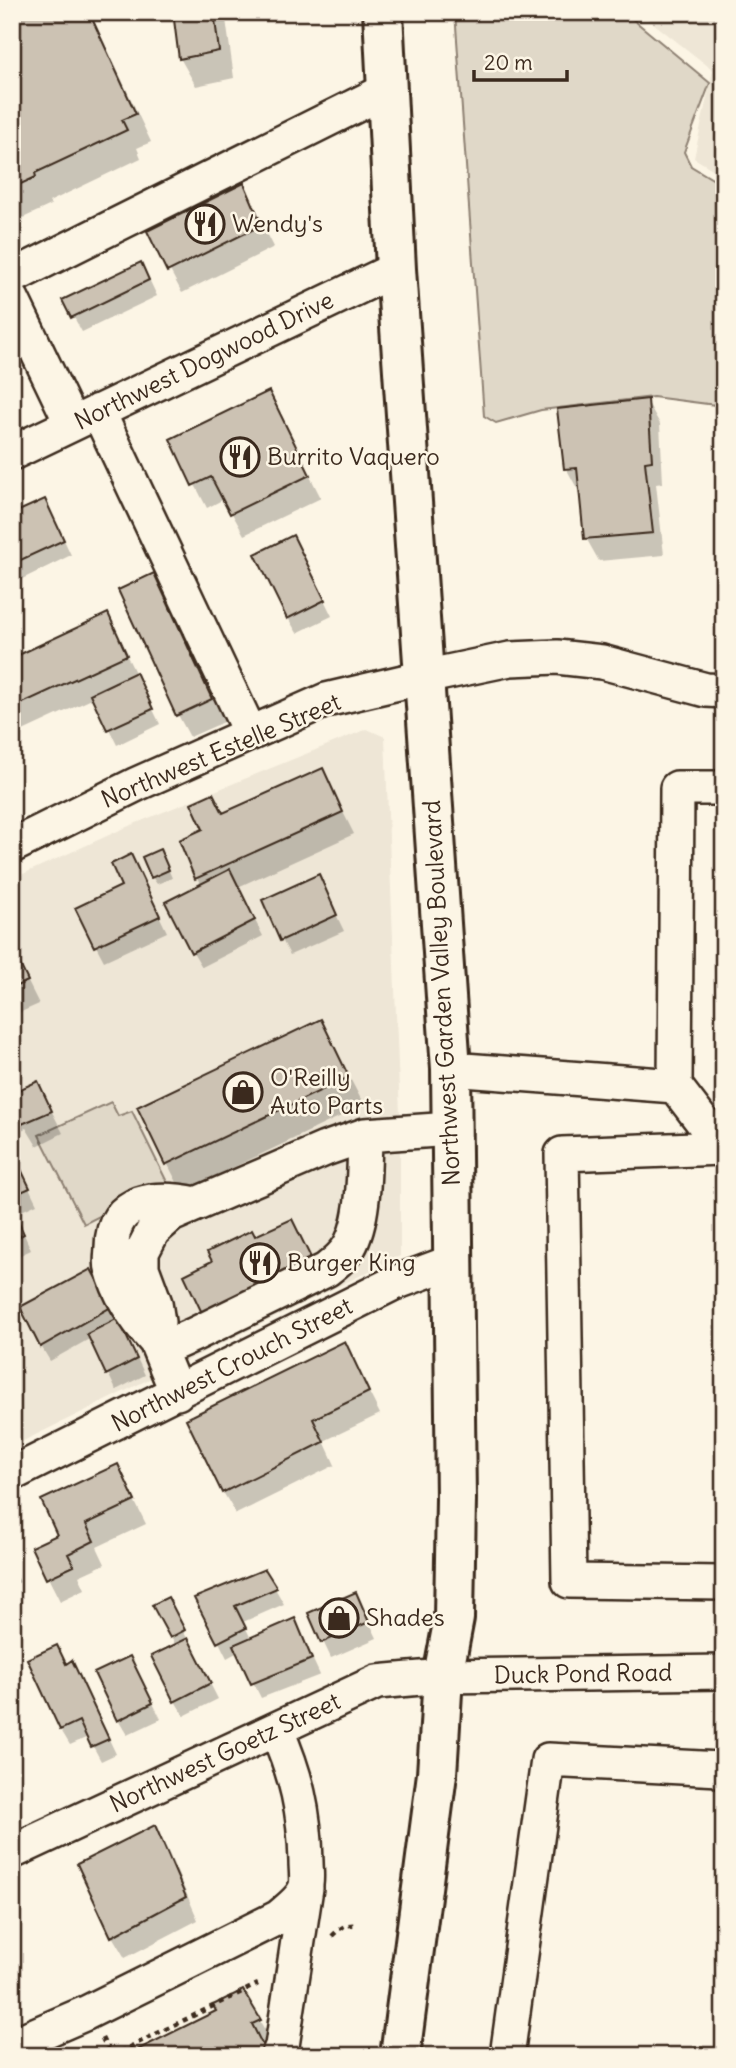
<svg xmlns="http://www.w3.org/2000/svg" width="736" height="2068" viewBox="0 0 736 2068" font-family="Delius,sans-serif">
  <style>
    .built { fill: #eee6d6 }
    .green { fill: #e0d8c8; stroke: #8e8173; stroke-width: 2 }
    .shadow { fill: #0003 }
    .building { fill: #ccc2b3; stroke: #3b2a1e; stroke-width: 2 }
    .lines { fill: none; stroke-linecap: round; stroke-linejoin: round }
    .minor-casing { stroke: #3b2a1e; stroke-width: 38 }
    .major-casing { stroke: #3b2a1e; stroke-width: 44 }
    .path { stroke: #3b2a1e; stroke-width: 4.5; stroke-dasharray: 5 5; stroke-linecap: butt }
    .minor { stroke: #fcf5e5; stroke-width: 33 }
    .major { stroke: #fcf5e5; stroke-width: 38 }
    .labels { text-anchor: middle; stroke-width: 5; stroke-linejoin: round; paint-order: stroke }
    .poi-label { font-size: 24px; fill: #3b2a1e; stroke: #fcf5e5; text-anchor: start }
    .street-label { font-size: 24px; fill: #3b2a1e; stroke: #fcf5e5 }
  </style>
  <rect width="100%" height="100%" fill="#fcf5e5"/>
  <filter id="ink" filterUnits="userSpaceOnUse"><feTurbulence type="fractalNoise" baseFrequency=".0143" numOctaves="2"/><feDisplacementMap in="SourceGraphic" scale="14" xChannelSelector="R" yChannelSelector="G"/><feConvolveMatrix kernelMatrix="1 2 1 2 8 2 1 2 1" color-interpolation-filters="sRGB"/></filter>
  <g filter="url(#ink)">
    <!-- built -->
    <path class="built" d="M639 12H724V176L694 158 713 70Z
      M367 729 385 737 400 1115V1256L15 1445 12 1438V879L129 826Z"/>
    <!-- green -->
    <path class="green" d="M455 12H624L710 83 684 152 691 166 724 186V406L653 397 541 410 496 423 484 416Z
      M111 1102 118 1116 132 1111 167 1182 84 1224 39 1135Z"/>
    <!-- shadow -->
    <path class="shadow" d="M22 12H90L151 142 137 148 141 158 49 202 51 205 12 223V17Z
      M175 12H225L234 78 196 86 180 58Z
      M243 186 274 247 182 293 149 231Z
      M149 279 157 296 82 332 65 301Z
      M268 393 321 498 244 535 224 499 207 508 172 440Z
      M647 401 660 424 663 483 656 484 664 555 599 561 586 538 581 490H578L566 468Z
      M12 516H53L71 555 12 584Z
      M301 553 332 616 297 633 288 618Z
      M154 576 166 598 224 722 190 737 178 715Z
      M107 615 160 724 117 745 94 698 12 736V660Z
      M322 770 354 834 238 887 263 936 202 967 193 952 202 886 197 878 213 795 224 814Z
      M131 857 167 932 104 961 96 946 124 887Z
      M164 859 172 878 157 884 152 877Z
      M318 877 344 931 290 955 282 940Z
      M12 950 39 1004 12 1016Z
      M320 1021 364 1105 182 1192 139 1108Z
      M37 1083 63 1133 37 1146 26 1128 12 1134V1095Z
      M19 1167 37 1204 15 1214 31 1250 12 1259V1170Z
      M99 1286 126 1335 145 1375 116 1390 91 1338 50 1361 41 1346Z
      M344 1343 380 1414 324 1441 335 1465 236 1514 223 1492Z
      M117 1466 146 1524 97 1547 105 1564 79 1576 85 1589 60 1601 33 1548 59 1536Z
      M12 1567 20 1582 12 1586Z
      M265 1571 284 1604 243 1622 251 1639 295 1621 320 1675 261 1698 238 1652 227 1658 197 1598Z
      M356 1594 377 1638 331 1658 310 1614Z
      M167 1599 218 1699 184 1716 175 1701 176 1646 154 1606Z
      M57 1648 67 1665 72 1663 80 1678 116 1754 101 1761 88 1737 70 1745 61 1730 29 1660Z
      M130 1658 161 1719 127 1735 118 1720Z
      M12 1743 19 1757 12 1761Z
      M154 1827 167 1849 198 1920 125 1958 112 1936Z
      M243 1992 272 2042 264 2047 268 2056H137L218 2012Z"/>
    <!-- building -->
    <path class="building" d="M18 12H89L136 114 122 120 127 130 35 173 36 177 12 188V15Z
      M173 12H214L219 51 179 59Z
      M244 183 262 225 167 272 147 231Z
      M141 262 149 280 71 318 62 300Z
      M269 391 310 475 230 514 211 477 192 486 170 439Z
      M648 399 652 461 645 462 653 533 584 539 577 468 564 469 557 409Z
      M45 499 64 540 12 564V514Z
      M293 535 325 600 287 619 255 554Z
      M154 573 212 699 176 716 118 590Z
      M108 613 127 655 12 708V658Z
      M136 672 153 709 107 730 90 694Z
      M323 768 343 812 195 879 179 840 203 829 191 803 213 793 223 813Z
      M160 849 169 870 151 878 142 857Z
      M131 854 160 916 94 947 75 908 121 886 111 864Z
      M230 869 255 920 191 953 165 902Z
      M319 874 337 915 280 941 262 900Z
      M12 948 28 981 12 988Z
      M321 1019 349 1077 165 1165 137 1107Z
      M38 1081 52 1111 22 1124 12 1106V1093Z
      M19 1165 30 1188 12 1196V1168Z
      M12 1208 24 1234 12 1240Z
      M292 1219 315 1266 202 1313 184 1275 212 1261 207 1252 252 1230 255 1236Z
      M91 1269 111 1307 40 1347 20 1307Z
      M118 1318 137 1359 106 1375 87 1334Z
      M345 1341 369 1392 313 1419 324 1442 222 1493 186 1419Z
      M118 1464 135 1501 86 1524 94 1541 68 1554 74 1566 46 1579 31 1547 57 1535 41 1500Z
      M265 1569 277 1588 235 1606 246 1628 217 1643 194 1598Z
      M356 1592 369 1622 321 1643 308 1613Z
      M168 1597 185 1630 170 1638 152 1605Z
      M295 1618 312 1659 251 1684 233 1645Z
      M188 1638 211 1683 174 1702 151 1656Z
      M57 1645 66 1664 72 1660 109 1739 91 1747 79 1721 60 1730 27 1659Z
      M130 1656 153 1703 117 1721 94 1673Z
      M155 1825 186 1897 111 1937 77 1864Z
      M243 1990 261 2020 252 2024 265 2050 255 2056H135L133 2052 216 2011 213 2005Z"/>
    <g class="lines">
      <!-- minor casing -->
      <g class="minor-casing">
        <path id="minor" d="M12 277 387 90
          M12 299 72 424
          M98 411 250 733
          M12 453 396 269
          M12 846 137 784 326 700 424 677 510 659 557 657 602 662 706 690 724 691
          M451 1069 675 1086 724 1150
          M675 1086 677 788H724
          M722 1148 562 1154 569 1581 724 1583
          M196 1204C158 1196 112 1197 112 1247 112 1254 110 1262 112 1268 119 1296 137 1321 156 1342L175 1343 195 1334 326 1270C335 1263 343 1257 349 1247 365 1220 364 1167 365 1135
          M177 1393 156 1342 158 1322 155 1303 142 1268V1252L153 1231 171 1215 325 1149 365 1135 451 1129
          M12 1474 392 1284 454 1261
          M12 1852 377 1682 443 1676 724 1672
          M12 2045 86 2013 279 1917C288 1909 301 1900 305 1889 308 1882 306 1870 306 1862 305 1812 296 1774 276 1729
          M278 2056 282 2046 306 1888
          M507 2056 548 1760 720 1769 724 1773"/>
      </g>
      <!-- major casing -->
      <g class="major-casing">
        <path id="major" d="M383 12 396 269 451 1069 456 1499 454 1618 443 1676 437 1774 400 2056"/>
      </g>
      <!-- path -->
      <path class="path" d="M332 1936C341 1927 346 1924 358 1925
        M102 2038 111 2056
        M111 2056 258 1984"/>
      <!-- minor -->
      <use href="#minor" class="minor"/>
      <!-- major -->
      <use href="#major" class="major"/>
    </g>
  </g>
  <!-- icons -->
  <defs>
    <g id="restaurant-ring" transform="scale(2.0125)"><circle r="9.5" fill="#fcf5e5" stroke="#3b2a1e" stroke-width="1.5"/><path d="M-5-6h1v4h1v-4h1v4h1v-4h1v5L-1.5 .5V6h-2V.5L-5-1ZM5-6V6H3V1.5H1.5Q1.5-4 5-6Z" fill="#3b2a1e"/></g>
    <g id="shop-ring" transform="scale(2.0125)"><circle r="9.5" fill="#fcf5e5" stroke="#3b2a1e" stroke-width="1.5"/><path d="M-5-2.5h2.3a2.7 3.5 0 0 1 5.4 0H5L5.5 6h-11ZM-1.5-2.5h3a1.5 2.3 0 0 0-3 0Z" fill="#3b2a1e"/></g>
  </defs>
  <g fill-rule="evenodd">
    <use href="#restaurant-ring" x="205" y="224"/>
    <use href="#restaurant-ring" x="240" y="457"/>
    <use href="#shop-ring" x="243" y="1092"/>
    <use href="#restaurant-ring" x="260" y="1263"/>
    <use href="#shop-ring" x="339" y="1618"/>
  </g>
  <g class="labels">
    <!-- poi labels -->
    <g class="poi-label">
      <text x="232" y="232">Wendy's</text>
      <text x="267" y="465">Burrito Vaquero</text>
      <text x="270" y="1086">O'Reilly<tspan x="270" dy="28">Auto Parts</tspan></text>
      <text x="287" y="1271">Burger King</text>
      <text x="366" y="1626">Shades</text>
    </g>
    <!-- street labels -->
    <g class="street-label">
      <text transform="translate(204 361) rotate(-26)" y="8">Northwest Dogwood Drive</text>
      <text transform="translate(221 751) rotate(-23)" y="8">Northwest Estelle Street</text>
      <text transform="translate(442 993) rotate(-93)" y="8">Northwest Garden Valley Boulevard</text>
      <text transform="translate(232 1365) rotate(-27)" y="8">Northwest Crouch Street</text>
      <text transform="translate(583 1674) rotate(-1)" y="8">Duck Pond Road</text>
      <text transform="translate(225 1753) rotate(-25)" y="8">Northwest Goetz Street</text>
    </g>
  </g>
  <!-- margin -->
  <rect width="736" height="2068" fill="none" stroke="#fcf5e5" stroke-width="42"/>
  <rect x="21" y="21" width="694" height="2026" fill="none" stroke="#3b2a1e" stroke-width="2.5" filter="url(#ink)"/>
  <!-- scale -->
  <path d="M474 70v10h93v-10" fill="none" stroke="#3b2a1e" stroke-width="3.5"/>
  <text x="484" y="70" font-size="21" fill="#3b2a1e" stroke="#fcf5e5" stroke-width="5" paint-order="stroke">20 m</text>
</svg>
